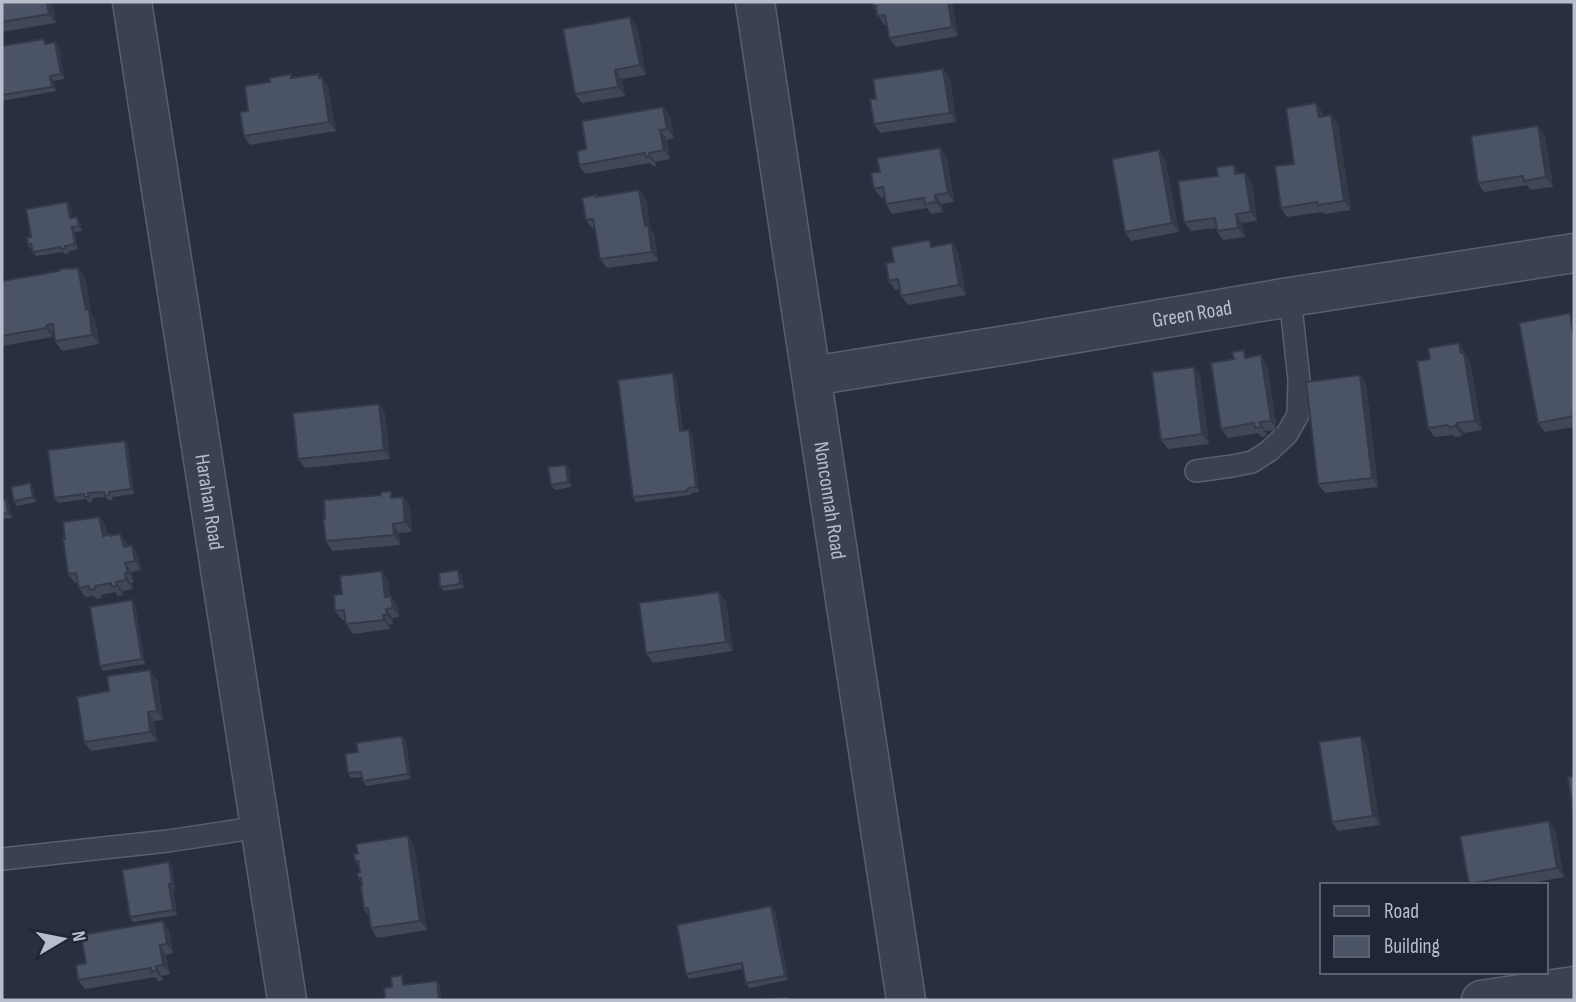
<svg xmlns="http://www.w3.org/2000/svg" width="1576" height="1002" viewBox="0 0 1576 1002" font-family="'Sofia Sans Condensed',sans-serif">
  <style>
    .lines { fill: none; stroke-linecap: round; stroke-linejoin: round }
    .service-casing { stroke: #595f6d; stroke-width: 24 }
    .minor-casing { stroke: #595f6d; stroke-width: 41 }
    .service { stroke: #3b4150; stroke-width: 21 }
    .minor { stroke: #3b4150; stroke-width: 38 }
    .wall { fill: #404759 }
    .shaded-wall { fill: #343a48 }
    .building { fill: #4b5367; stroke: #343a48; stroke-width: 2 }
    .labels { text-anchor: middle; stroke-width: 6; stroke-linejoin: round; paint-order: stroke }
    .street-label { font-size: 21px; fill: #b7bdca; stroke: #202635 }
  </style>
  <rect width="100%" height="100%" fill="#272f40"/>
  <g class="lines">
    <!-- service casing -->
    <g class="service-casing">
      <path id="service" d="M1196 471 1232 466 1252 462 1269 451 1287 434 1298 415 1299 380 1290 297
        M2 859 168 841 260 827"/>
    </g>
    <!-- minor casing -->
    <g class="minor-casing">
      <g id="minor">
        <path id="s1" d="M132 2 287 1000"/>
        <path id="s2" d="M755 2 793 257 906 1000"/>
        <path id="s3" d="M812 376 1019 343 1290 297 1574 253"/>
        <path d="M1481 1000 1574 986"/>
      </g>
    </g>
    <!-- service -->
    <use href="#service" class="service"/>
    <!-- minor -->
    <use href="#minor" class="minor"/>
  </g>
  <!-- wall -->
  <path class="wall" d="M2 2 50 3 53 8 56 23 2 32Z
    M952 2 958 36 896 47 889 38 887 25H884L873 6Z
    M637 26 646 75 622 79 625 96 582 103 575 94Z
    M48 44 59 47 64 79 54 81 56 91 2 101V46Z
    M319 74 328 87 336 131 250 145 244 136 293 78Z
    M950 78 956 122 880 133 874 124 876 99Z
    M1323 113V116L1338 124 1351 210 1324 214 1323 212 1287 217 1281 208 1294 164Z
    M670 116 674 138 667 140 670 159 655 162 656 166H653L650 163 585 174 579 165 586 149Z
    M1545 135 1553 187 1530 190 1527 185 1484 192 1478 183Z
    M940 148 947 157 954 202 941 204 943 212 931 214 927 208 892 214 886 204 885 197 881 198 874 189 880 172Z
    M1165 159 1179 232 1131 241 1125 232Z
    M1234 165 1240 174 1245 173 1252 182 1257 221 1242 223 1245 237 1223 240 1217 231 1216 228 1191 231 1184 222 1218 176Z
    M639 190 646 199 650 229 654 234 658 261 607 268 600 259 595 229H593L586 220 596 195 597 197Z
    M70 207 72 218 80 222 82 231 75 232 78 249 69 251V253L65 254 63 252 36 256 28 245 31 237Z
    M952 243 958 252 966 295 908 305 901 296 900 289 895 290 889 281 894 262 934 246Z
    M78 268 85 277 91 313 95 319 99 344 62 351 55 341 54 334 52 337 2 346V281Z
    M1574 320V427L1545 432 1538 423Z
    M1459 343 1470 362 1482 430 1464 433 1462 436 1455 437 1453 435 1435 437 1428 428 1430 359Z
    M1261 355 1267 365 1277 430 1266 431 1267 436 1261 437 1258 433 1228 438 1221 429 1249 357Z
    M1194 367 1200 376 1209 444 1168 449 1161 440Z
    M1360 375 1366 384 1378 487 1325 493 1318 484Z
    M676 378 683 430H689L692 434 699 492 692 493 690 495 636 502 633 497Z
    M379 404 385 413 390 459 305 468 298 459Z
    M125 441 128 445 134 494 112 497 113 500H108L105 497 92 498V502H88L86 499 58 503 54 498Z
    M566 465 569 469 571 487 555 490 551 485Z
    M33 488 36 502 17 506 14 501Z
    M395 498 410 506 412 532 399 533 400 545 332 551 326 541Z
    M6 499 9 504 12 518 2 519V500Z
    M99 517 106 526 107 535 127 543 128 546 132 545 138 555 141 570 131 572 134 582 131 583 133 589 123 591V595L118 596 115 592 101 595 102 598 96 599 94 596 85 597 79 588 78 583H75L68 574 65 539Z
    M382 571 388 580 390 597 398 606 399 617 393 618V624H389L390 629 353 634 346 624V620H342L335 611 342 594Z
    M461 574 464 588 444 591 440 587Z
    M132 600 135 605 145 664 103 671 100 666Z
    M726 601 733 651 653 663 646 653Z
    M157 679 163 720 154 721 157 741 91 751 84 742 109 691Z
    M1361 736 1367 745 1380 825 1338 831 1332 822Z
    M406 740 411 779 366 786 363 781 362 777 351 778 348 773 358 752Z
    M1549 821 1555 830 1564 877 1521 885H1469V884Z
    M408 836 414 846 427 930 377 938 371 928 369 917 364 909 362 886V883L359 879 360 872 359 867 355 861 358 854Z
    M169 862 172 867 175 889H173L177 915 133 922 130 917Z
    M775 911 788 980 749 988 746 983 743 969 689 979 686 974Z
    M169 930 173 953 166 955 170 974 162 976 163 980 158 981 156 977 85 989 78 980Z"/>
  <!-- shaded-wall -->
  <path class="shaded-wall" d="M46 2H50L53 8 56 23 49 14Z
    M948 2H952L958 36 952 27Z
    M630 17 637 26 646 75 640 65Z
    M55 42 59 47 64 79 61 74Z
    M943 69 950 78 956 122 950 113Z
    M615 70 622 79 625 96 618 87Z
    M319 74 328 87 336 131 329 122Z
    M50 76 54 81 56 91 52 87Z
    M1316 103 1323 113 1325 126 1319 117Z
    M663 107 670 116 674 138 667 129Z
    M1331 115 1338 124 1351 210 1344 201Z
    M1538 126 1545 135 1553 187 1546 177Z
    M660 130 667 140 670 159 664 150Z
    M940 148 947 157 954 202 948 193Z
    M1159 150 1165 159 1179 232 1172 223Z
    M649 153 655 162 656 166 650 157Z
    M1234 165 1240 174H1235Z
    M1245 173 1252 182 1257 221 1251 212Z
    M639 190 646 199 650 229 654 234 658 261 652 252 645 226Z
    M935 195 941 204 943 212 936 202Z
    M67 202 70 207 73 223 70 218Z
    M1236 214 1242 223 1245 237 1238 228Z
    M77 217 80 222 82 231 79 226Z
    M72 227 75 232 78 249 75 244Z
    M952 243 958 252 966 295 959 285Z
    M78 268 85 277 91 313 95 319 99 344 92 335 86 310Z
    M1570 313 1574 320V338Z
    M47 325 54 334 52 337 46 328Z
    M1459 343 1470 362 1482 430 1475 421Z
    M1261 355 1267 365 1277 430 1271 421Z
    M1194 367 1200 376 1209 444 1202 434Z
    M673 373 676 378 683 435 680 431Z
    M1360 375 1366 384 1378 487 1372 478Z
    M379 404 385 413 390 459 384 450Z
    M1260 422 1266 431 1267 436 1261 427Z
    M1457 423 1464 433 1462 436 1455 426Z
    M689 430 692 434 699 492 696 487Z
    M125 441 128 445 134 494 131 489Z
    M566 465 569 469 571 487 568 482Z
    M30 483 33 488 36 502 33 497Z
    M403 497 410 506 412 532 405 522Z
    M6 499 9 504 12 518 8 513Z
    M99 517 106 526 109 545 103 536Z
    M393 524 399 533 400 545 394 535Z
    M120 534 127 543 131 556 124 547Z
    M132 545 138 555 141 570 135 561Z
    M125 563 131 572 134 582 128 573Z
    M458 570 461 574 464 588 460 584Z
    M382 571 388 580 391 606 385 597Z
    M125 573 131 583 133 589 126 580Z
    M116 582 123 591V595L117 586Z
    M719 592 726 601 733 651 726 642Z
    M391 597 398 606 399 617 393 608Z
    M132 600 135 605 145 664 142 659Z
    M386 609 393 618V624L387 615Z
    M383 615 389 624 390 629 384 620Z
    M150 670 157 679 163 720 157 711Z
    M148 712 154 721 157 741 150 732Z
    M402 736 406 740 411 779 408 774Z
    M1361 736 1367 745 1380 825 1373 816Z
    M1549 821 1555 830 1564 877 1557 868Z
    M408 836 414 846 427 930 420 921Z
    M169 862 172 867 175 889 172 884Z
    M169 884 173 889 177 915 173 910Z
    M771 906 775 911 788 980 785 976Z
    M163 921 169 930 173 953 167 944Z
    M160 945 166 955 170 974 163 965Z
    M156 966 162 976 163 980 156 971Z
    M437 981 440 985 442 1000H439Z"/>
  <!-- building -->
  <path class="building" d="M2 2H47L49 14 2 22Z
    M872 2H948L952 27 889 38 885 15 877 16 876 6H873Z
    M630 17 640 65 615 70 618 87 575 94 563 29Z
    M44 39 45 44 55 42 61 74 50 76 52 87 2 95V46Z
    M943 69 950 113 874 124 870 99H876L873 79Z
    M291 74V78L319 74V78L322 77 329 122 244 136 240 112 248 111 245 86 270 82 269 78Z
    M1316 103 1319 117 1331 115 1344 201 1318 205 1317 202 1281 208 1275 166 1294 164 1286 108Z
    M663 107 667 129 660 130 664 150 649 153 650 157H646L645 153 579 165 577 151 586 149 582 121Z
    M1538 126 1546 177 1524 181 1523 176 1478 183 1471 136Z
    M940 148 948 193 935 195 936 202 925 204 924 198 886 204 883 187 874 189 871 173 880 172 877 158Z
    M1159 150 1172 223 1125 232 1112 159Z
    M1234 165 1235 174 1245 173 1251 212 1236 214 1238 228 1217 231 1215 218 1184 222 1178 181 1218 176 1216 167Z
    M639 190 645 226 648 225 652 252 600 259 593 219 586 220 582 198 596 195V197Z
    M67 202 70 218 77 217 79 226 72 227 75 244 65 246 66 249H62L61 247 33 252 31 244 28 245 27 238 31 237 26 209Z
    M930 240 931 247 952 243 959 285 901 296 898 279 889 281 886 263 894 262 891 247Z
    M78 268 86 310 89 309 92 335 55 341 53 324 47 325 46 328 2 336V281L60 271V269Z
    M1570 313 1574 338V416L1538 423 1519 323Z
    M1459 343 1461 353H1464L1475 421 1457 423 1455 426 1449 427 1447 425 1428 428 1417 361 1430 359 1428 348Z
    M1244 350 1245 358 1261 355 1271 421 1260 422 1261 427 1255 428 1254 423 1221 429 1211 363 1234 359 1232 352Z
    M1194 367 1202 434 1161 440 1152 372Z
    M673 373 680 431 689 430 696 487 688 488 687 491 633 497 618 380Z
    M1360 375 1372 478 1318 484 1306 382Z
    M379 404 384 450 298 459 293 413Z
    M125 441 131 489 109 492V495L105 496 104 492 88 493 89 497H85L84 494 54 498 48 450Z
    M566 465 568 482 551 485 548 467Z
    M30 483 33 497 14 501 11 487Z
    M391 491V498L403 497 405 522 393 524 394 535 326 541 323 519H325L324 500 381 495V492Z
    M6 499 8 513 2 514V500Z
    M99 517 103 536 110 534V536L120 534 124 547 132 545 135 561 125 563 128 573H125L126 580 116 582 117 586 112 587 111 583 95 586V589L90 590 89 586 79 588 76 573 68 574 63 539H65L63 522Z
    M458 570 460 584 440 587 439 573Z
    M382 571 385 597H391L393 608 386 609 387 615H383L384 620 346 624 344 610 335 611 334 595 342 594 340 576Z
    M719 592 726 642 646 653 639 603Z
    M132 600 142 659 100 666 90 607Z
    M150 670 157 711 148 712 150 732 84 742 77 697 109 691 107 676Z
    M402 736 408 774 363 781 361 772 348 773 345 754 358 752 356 743Z
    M1361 736 1373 816 1332 822 1319 742Z
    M1574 776V809H1573L1568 777Z
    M1549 821 1557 868 1469 884 1460 836Z
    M408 836 420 921 371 928 368 908 364 909 361 887 362 886 361 878 359 879 357 873 360 872 358 861H355L354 854H358L356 844Z
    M169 862 172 884H169L173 910 130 917 122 870Z
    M771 906 785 976 746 983 742 963 686 974 677 925Z
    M163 921 167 944 160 945 163 965 156 966V971L152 972 151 968 78 980 76 965 86 963 81 935Z
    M402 975 403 985 437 981 439 1000H385L384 988 392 987 391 977Z
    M787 997 788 1000H765Z"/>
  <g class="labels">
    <!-- street labels -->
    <g class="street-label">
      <text dy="7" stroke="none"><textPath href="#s3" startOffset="385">Green Road</textPath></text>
      <text dy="7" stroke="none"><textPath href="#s1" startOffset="506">Harahan Road</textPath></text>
      <text dy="7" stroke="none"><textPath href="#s2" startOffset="504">Nonconnah Road</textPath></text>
    </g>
  </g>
  <!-- border -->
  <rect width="1576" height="1002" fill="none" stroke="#b7bdca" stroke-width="7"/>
  <!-- legend -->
  <rect x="1320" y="883" width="228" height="91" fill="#202635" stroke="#5c6271" stroke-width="2"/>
  <rect x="1334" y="906" width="35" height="10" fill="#3b4150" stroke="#5c6271" stroke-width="2"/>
  <text x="1384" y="918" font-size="21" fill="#b7bdca">Road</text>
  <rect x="1334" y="936" width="35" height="21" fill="#4b5367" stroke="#5c6271" stroke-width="2"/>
  <text x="1384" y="953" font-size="21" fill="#b7bdca">Building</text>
  <!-- north arrow -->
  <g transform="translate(63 939) rotate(80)" stroke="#202635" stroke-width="5" paint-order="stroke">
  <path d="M0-5L12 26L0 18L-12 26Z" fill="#b7bdca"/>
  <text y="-10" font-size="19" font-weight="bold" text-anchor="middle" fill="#b7bdca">N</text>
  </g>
</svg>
